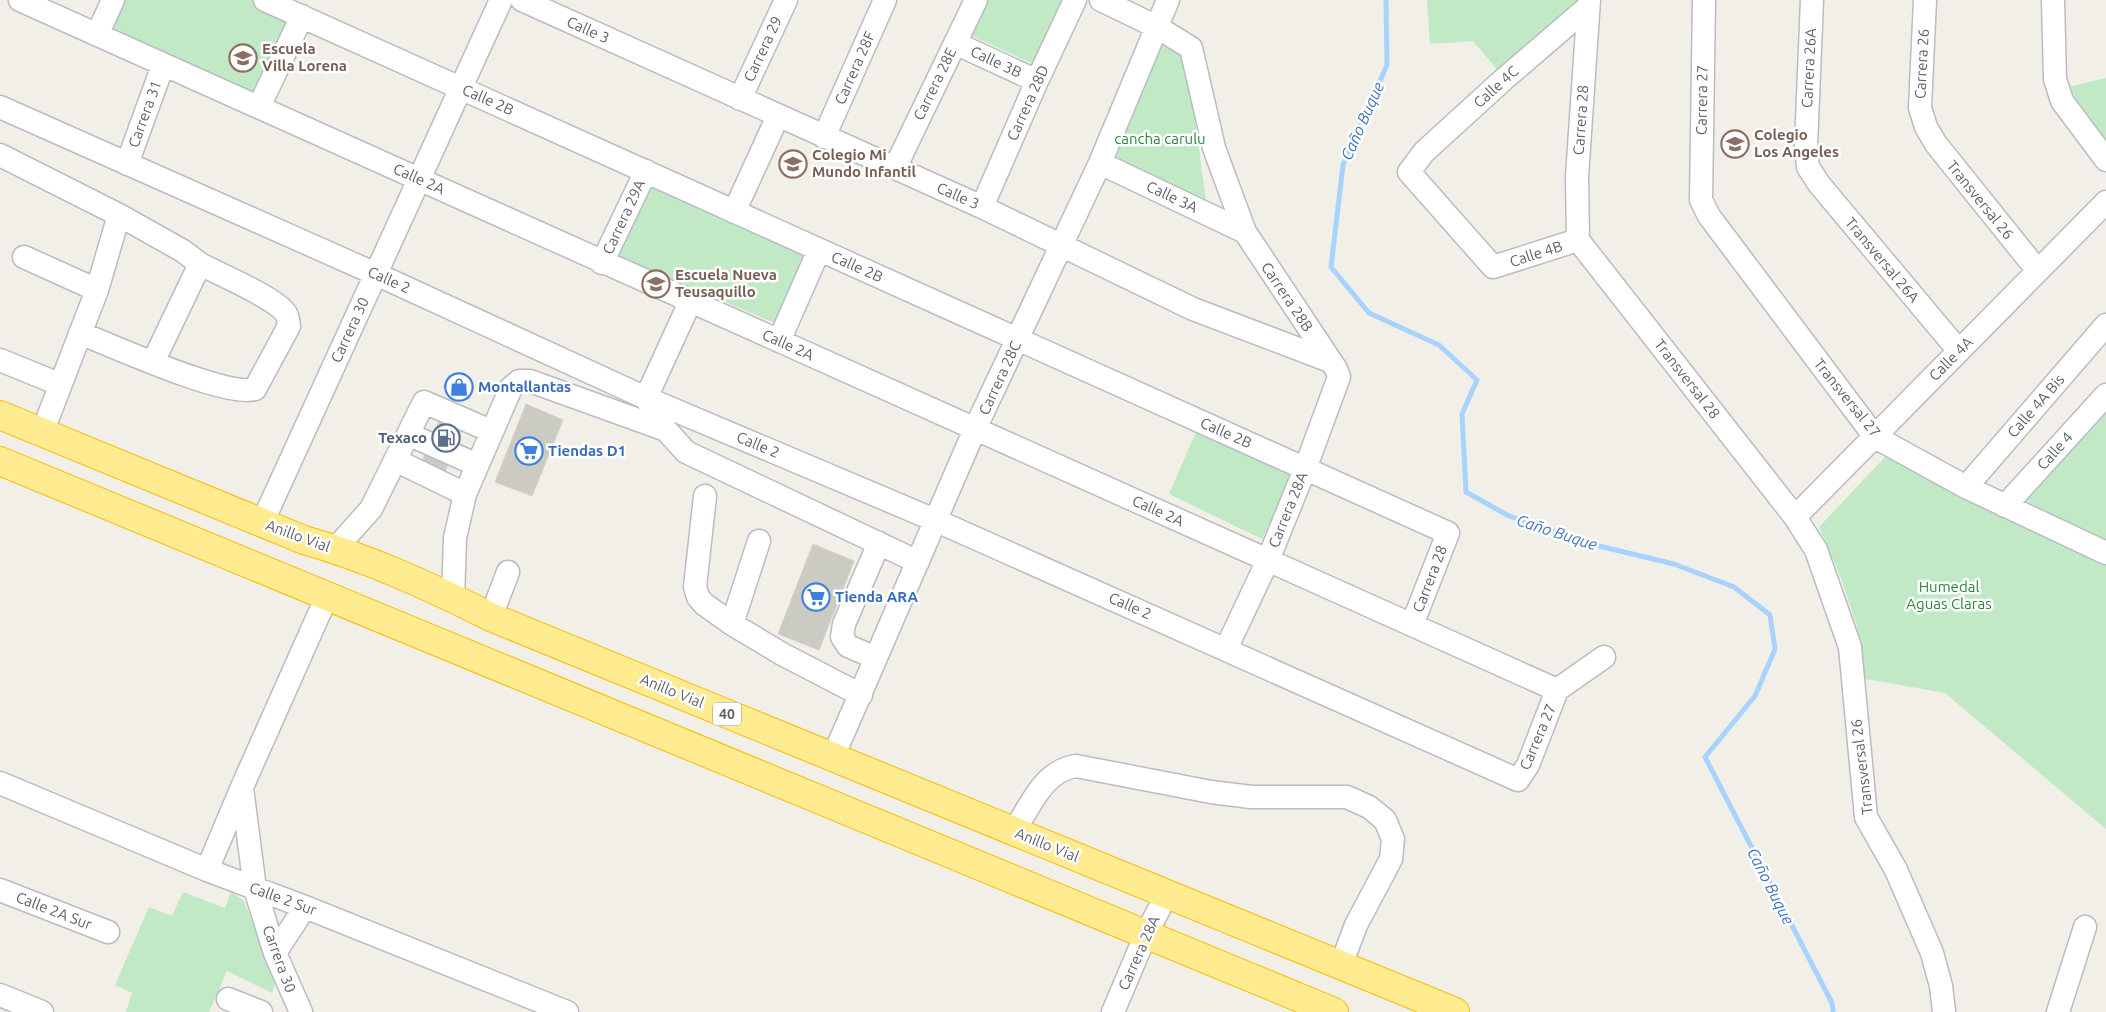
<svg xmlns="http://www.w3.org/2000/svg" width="2106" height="1012" viewBox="0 0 2106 1012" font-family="Ubuntu,sans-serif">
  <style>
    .green { fill: #c2e9c5 }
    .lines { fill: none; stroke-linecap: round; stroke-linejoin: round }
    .stream { stroke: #a9d3ff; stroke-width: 5 }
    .building { fill: #cccbc3; stroke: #d6d2c4 }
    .minor-casing { stroke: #b9bcc1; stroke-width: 25 }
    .highway-casing { stroke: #f8bd00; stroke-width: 30 }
    .minor { stroke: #fff; stroke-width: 22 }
    .highway { stroke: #ffeb90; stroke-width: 28 }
    .labels { text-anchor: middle; stroke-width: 5; stroke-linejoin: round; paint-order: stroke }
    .shield { fill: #fff; stroke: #8e9195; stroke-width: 1 }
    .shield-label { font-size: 14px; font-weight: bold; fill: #5e6268 }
    .street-label { font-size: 15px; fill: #5e6268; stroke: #fff }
    .education-label { font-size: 15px; font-weight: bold; fill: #785e54; stroke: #fff; text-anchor: start }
    .park-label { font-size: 15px; fill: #30843a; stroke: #fff }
    .shop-label { font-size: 15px; font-weight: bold; fill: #366cbe; stroke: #fff; text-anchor: start }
    .service-label { font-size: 15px; font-weight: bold; fill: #4e5e75; stroke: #fff; text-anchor: end }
    .water-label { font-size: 16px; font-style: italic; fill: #4076c1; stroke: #fff }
  </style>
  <rect width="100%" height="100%" fill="#f1efe7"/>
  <!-- green -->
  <path class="green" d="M123 0H267L294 12 255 93 111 28Z
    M986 0H1062L1033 64 970 35Z
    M1427 0H1591L1500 73 1473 41 1430 44Z
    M1158 40 1186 50 1206 202 1110 159Z
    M2106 78V148L2069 87Z
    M647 170 810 243 777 324 610 253Z
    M2106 403V541L2022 499Z
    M1202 418 1300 461 1262 539 1169 494Z
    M1885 457 2106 565V829L1945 693 1860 678 1857 626 1841 578 1819 527Z
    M183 892 225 908 231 892 243 900 277 978 272 993 227 971 209 1012H126L132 993 115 985 149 907 172 916Z"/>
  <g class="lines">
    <!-- stream -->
    <path class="stream" d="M1386 0 1387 65 1343 165 1331 267 1369 313 1439 345 1477 380 1462 414 1466 492 1509 516 1599 546 1674 564 1734 587 1770 615 1775 649 1755 696 1705 757 1832 1003 1833 1012"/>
  </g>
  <!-- building -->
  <path class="building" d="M449 375 474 386 469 399 443 387Z
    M448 400 470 410 444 474 420 466Z
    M526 404 563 420 532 496 495 482Z
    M813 544 854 561 819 650 778 634Z"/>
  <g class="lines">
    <!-- minor casing -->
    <g class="minor-casing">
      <path id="minor" d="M20 0 1557 690
        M265 0 1448 533 1412 625
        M522 0 982 207 1193 309 1330 361
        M1101 0 1157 27 1191 48 1214 148 1245 232 1336 369 1339 377 1305 469 1268 560 1226 649
        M1704 0 1701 200 1709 216 1875 437 1966 487 2106 553
        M1812 0 1806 146 1808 167 1819 184 1959 351
        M1925 0 1920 108 1926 127 1936 144 2038 271
        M2053 0 2055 79 2062 101 2106 160
        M97 35 113 0
        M955 43 1037 81
        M740 99 786 0
        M0 107 376 274 646 398 937 521 1518 780 1528 765 1557 690 1604 657
        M259 107 302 16
        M824 137 885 0
        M0 155 119 215 97 290 42 433
        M1100 163 1245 232
        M127 164 163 65
        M895 168 976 0
        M982 207 1037 81 1075 0
        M734 212 778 116
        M119 215 183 251 200 264 153 362
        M1578 240 1795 517 1816 550 1850 647 1866 817 1896 870 1932 953 1941 986 1944 1012
        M1578 240 1493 267 1409 172 1424 152 1503 80 1588 7
        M1578 240 1577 177 1589 0
        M24 257 97 290
        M602 263 646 171
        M690 302 646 398 666 430 686 452 918 562
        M80 333C113 346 227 398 255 389L289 326C288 320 288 315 284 311 269 295 221 275 200 264
        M779 341 819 250
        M0 360 59 384
        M408 434 477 465
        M395 460 465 494
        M1966 487 2106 325
        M705 496 695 587 698 597 704 604 732 624 782 654 861 695
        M2005 506 2106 395
        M1795 517 2106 202
        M262 523 501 0
        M335 549 371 509 424 402 491 431
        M453 598 455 538 465 494 511 388 519 381H530L666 430
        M491 617 508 572
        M732 624 759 541
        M876 658 848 646 842 637 844 624 879 543
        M833 757 975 429 1100 163 1168 0
        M0 783 207 870 305 907 567 1012
        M242 788 255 889 275 953 301 1012
        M1014 831C1031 805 1043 771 1076 766L1211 792 1251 797H1347L1369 807 1385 820 1393 839 1391 859 1356 925 1341 965
        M207 870 242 787 327 596
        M0 890 108 932
        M275 953 305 907
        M0 995 42 1012
        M228 999 261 1012
        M1113 1012 1146 934 1167 894
        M2058 1012 2085 927"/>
    </g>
    <!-- highway casing -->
    <g class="highway-casing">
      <path id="highway" d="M0 415 304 540C368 558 431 587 491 617L1455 1012
        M0 461 1334 1012"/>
    </g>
    <!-- minor -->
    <use href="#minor" class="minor"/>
    <!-- highway -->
    <use href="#highway" class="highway"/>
  </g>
  <!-- icons -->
  <defs>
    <g id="school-ring" transform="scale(1.4375)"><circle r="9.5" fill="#fff" stroke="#8d6e63" stroke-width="1.5"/><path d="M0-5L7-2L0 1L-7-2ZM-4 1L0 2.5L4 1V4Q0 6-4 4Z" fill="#8d6e63"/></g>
    <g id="shop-ring" transform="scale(1.4375)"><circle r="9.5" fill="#fff" stroke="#3f7fe0" stroke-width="1.5"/><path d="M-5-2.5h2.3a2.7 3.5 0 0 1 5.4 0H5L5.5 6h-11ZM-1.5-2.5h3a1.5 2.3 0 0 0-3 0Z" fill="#3f7fe0"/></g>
    <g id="fuel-ring" transform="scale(1.4375)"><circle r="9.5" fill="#fff" stroke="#5c6f8a" stroke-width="1.5"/><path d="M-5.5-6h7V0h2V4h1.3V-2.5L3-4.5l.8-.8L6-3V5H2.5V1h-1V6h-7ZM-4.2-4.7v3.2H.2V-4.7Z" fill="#5c6f8a"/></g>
    <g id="supermarket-ring" transform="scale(1.4375)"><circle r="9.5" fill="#fff" stroke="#3f7fe0" stroke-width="1.5"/><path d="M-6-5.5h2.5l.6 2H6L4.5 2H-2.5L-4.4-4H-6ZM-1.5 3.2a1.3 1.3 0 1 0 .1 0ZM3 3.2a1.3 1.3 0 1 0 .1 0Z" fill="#3f7fe0"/></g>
  </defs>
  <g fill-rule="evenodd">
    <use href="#school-ring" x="243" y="58"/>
    <use href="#school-ring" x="1735" y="144"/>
    <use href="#school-ring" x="793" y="164"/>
    <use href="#school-ring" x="656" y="284"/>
    <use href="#shop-ring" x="459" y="387"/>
    <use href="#fuel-ring" x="446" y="438"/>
    <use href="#supermarket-ring" x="529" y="451"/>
    <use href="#supermarket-ring" x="816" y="597"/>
  </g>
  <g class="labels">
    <!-- shield labels -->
    <rect class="shield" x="713" y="702.5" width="28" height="23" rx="4"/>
    <g class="shield-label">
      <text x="727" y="719">40</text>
    </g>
    <!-- street labels -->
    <g class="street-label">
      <text transform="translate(588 30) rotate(24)" y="5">Calle 3</text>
      <text transform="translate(763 49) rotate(-65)" y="5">Carrera 29</text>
      <text transform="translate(996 62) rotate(25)" y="5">Calle 3B</text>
      <text transform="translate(1922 64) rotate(-87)" y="5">Carrera 26</text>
      <text transform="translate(855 68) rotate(-66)" y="5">Carrera 28F</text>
      <text transform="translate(1809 68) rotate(-87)" y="5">Carrera 26A</text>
      <text transform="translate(935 84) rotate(-64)" y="5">Carrera 28E</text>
      <text transform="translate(1496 87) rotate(-42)" y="5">Calle 4C</text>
      <text transform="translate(488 100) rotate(24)" y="5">Calle 2B</text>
      <text transform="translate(1702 100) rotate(-89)" y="5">Carrera 27</text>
      <text transform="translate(1028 103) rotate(-66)" y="5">Carrera 28D</text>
      <text transform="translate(145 114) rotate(-70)" y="5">Carrera 31</text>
      <text transform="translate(1581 120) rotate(-86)" y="5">Carrera 28</text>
      <text transform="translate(419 179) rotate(24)" y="5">Calle 2A</text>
      <text transform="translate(958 196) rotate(24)" y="5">Calle 3</text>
      <text transform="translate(1172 197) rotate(25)" y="5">Calle 3A</text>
      <text transform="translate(1980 200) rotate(51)" y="5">Transversal 26</text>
      <text transform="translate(624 217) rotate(-65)" y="5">Carrera 29A</text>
      <text transform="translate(1536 254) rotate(-18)" y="5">Calle 4B</text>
      <text transform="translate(1882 260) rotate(50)" y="5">Transversal 26A</text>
      <text transform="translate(857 267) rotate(24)" y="5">Calle 2B</text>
      <text transform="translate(389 280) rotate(24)" y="5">Calle 2</text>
      <text transform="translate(1287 297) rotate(56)" y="5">Carrera 28B</text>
      <text transform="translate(350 330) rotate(-65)" y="5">Carrera 30</text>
      <text transform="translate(788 345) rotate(24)" y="5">Calle 2A</text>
      <text transform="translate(1951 359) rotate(-45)" y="5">Calle 4A</text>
      <text transform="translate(1000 378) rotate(-65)" y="5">Carrera 28C</text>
      <text transform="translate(1687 379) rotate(52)" y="5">Transversal 28</text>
      <text transform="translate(1847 398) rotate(51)" y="5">Transversal 27</text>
      <text transform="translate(2036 406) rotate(-49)" y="5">Calle 4A Bis</text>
      <text transform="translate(1226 433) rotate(24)" y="5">Calle 2B</text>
      <text transform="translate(758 445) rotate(23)" y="5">Calle 2</text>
      <text transform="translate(2055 451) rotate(-48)" y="5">Calle 4</text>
      <text transform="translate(1288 510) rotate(-68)" y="5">Carrera 28A</text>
      <text transform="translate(1158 511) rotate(24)" y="5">Calle 2A</text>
      <text transform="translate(298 536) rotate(20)" y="5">Anillo Vial</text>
      <text transform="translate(1430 579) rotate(-69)" y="5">Carrera 28</text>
      <text transform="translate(1130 606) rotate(24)" y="5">Calle 2</text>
      <text transform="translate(672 691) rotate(22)" y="5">Anillo Vial</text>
      <text transform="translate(1538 737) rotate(-67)" y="5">Carrera 27</text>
      <text transform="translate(1862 767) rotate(-97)" y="5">Transversal 26</text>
      <text transform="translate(1047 845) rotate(22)" y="5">Anillo Vial</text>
      <text transform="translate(283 899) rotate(20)" y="5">Calle 2 Sur</text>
      <text transform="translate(54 911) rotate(21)" y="5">Calle 2A Sur</text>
      <text transform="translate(1139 953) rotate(-66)" y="5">Carrera 28A</text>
      <text transform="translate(279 959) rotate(70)" y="5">Carrera 30</text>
    </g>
    <!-- education labels -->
    <g class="education-label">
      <text x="262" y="54">Escuela<tspan x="262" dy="17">Villa Lorena</tspan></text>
      <text x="1754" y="140">Colegio<tspan x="1754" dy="17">Los Angeles</tspan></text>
      <text x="812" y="160">Colegio Mi<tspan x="812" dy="17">Mundo Infantil</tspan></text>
      <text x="675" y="280">Escuela Nueva<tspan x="675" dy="17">Teusaquillo</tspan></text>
    </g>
    <!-- park labels -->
    <g class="park-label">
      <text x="1160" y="144">cancha carulu</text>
      <text x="1949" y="592">Humedal<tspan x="1949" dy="17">Aguas Claras</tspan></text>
    </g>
    <!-- shop labels -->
    <g class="shop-label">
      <text x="478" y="392">Montallantas</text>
      <text x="548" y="456">Tiendas D1</text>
      <text x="835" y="602">Tienda ARA</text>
    </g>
    <!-- service labels -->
    <g class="service-label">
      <text x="427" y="443">Texaco</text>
    </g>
    <!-- water labels -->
    <g class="water-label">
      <text transform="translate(1362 121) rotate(-66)" y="6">Caño Buque</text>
      <text transform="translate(1557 532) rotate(18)" y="6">Caño Buque</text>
      <text transform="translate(1771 886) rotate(63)" y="6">Caño Buque</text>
    </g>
  </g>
</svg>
